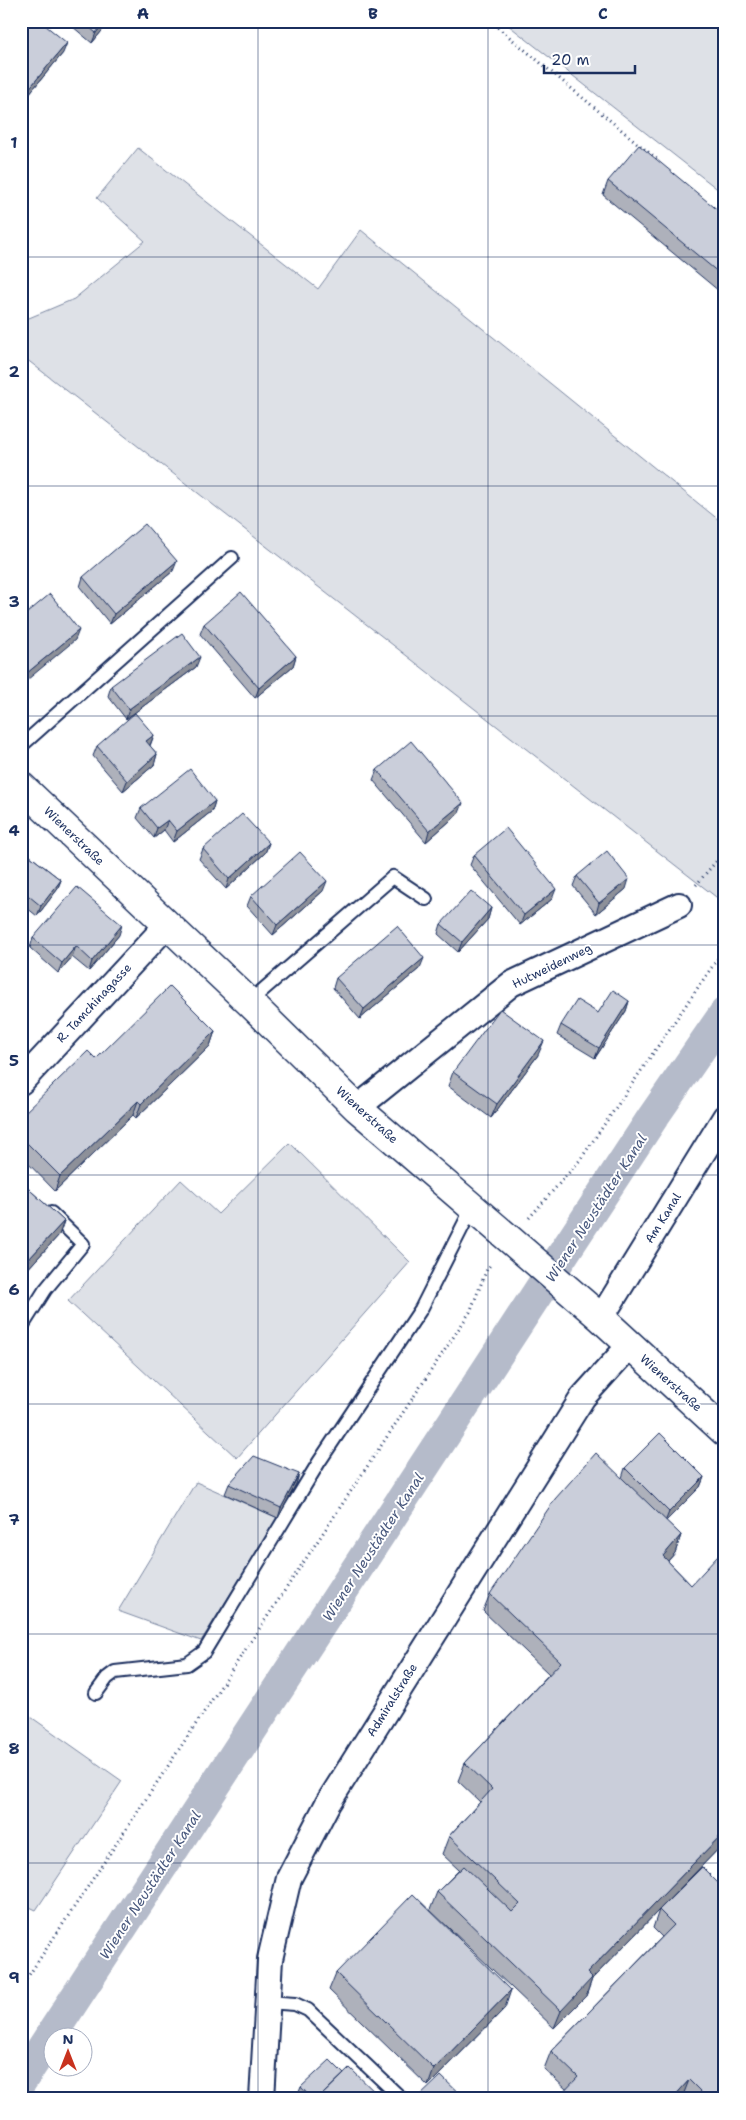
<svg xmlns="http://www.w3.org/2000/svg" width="746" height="2120" viewBox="0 0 746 2120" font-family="'Shantell Sans',sans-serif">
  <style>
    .green { fill: #dee1e7; stroke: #7c88a2 }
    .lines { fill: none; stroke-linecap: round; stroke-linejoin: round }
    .canal { stroke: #b5bbca; stroke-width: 32 }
    .lane-casing { stroke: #1b2f5e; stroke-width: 16 }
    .street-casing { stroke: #1b2f5e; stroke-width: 28 }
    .secondary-casing { stroke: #1b2f5e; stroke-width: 31 }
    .path { stroke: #1b2f5e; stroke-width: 3; stroke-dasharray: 1 4; stroke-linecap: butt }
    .lane { stroke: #fff; stroke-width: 12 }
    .street { stroke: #fff; stroke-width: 24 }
    .secondary { stroke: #fff; stroke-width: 28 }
    .wall { fill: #aeb1bb; stroke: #1b2f5e }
    .shaded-wall { fill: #8d9099; stroke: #1b2f5e }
    .building { fill: #caceda; stroke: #1b2f5e }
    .grid { fill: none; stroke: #1b2f5e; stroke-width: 1; stroke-opacity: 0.55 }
    .labels { text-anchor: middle; stroke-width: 4; stroke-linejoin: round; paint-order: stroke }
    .street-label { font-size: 12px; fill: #1b2f5e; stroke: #fff }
    .water-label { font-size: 14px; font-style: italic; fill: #49597e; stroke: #fff }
    .neatline { fill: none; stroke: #1b2f5e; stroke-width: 2 }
    .grid-label { font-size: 16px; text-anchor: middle; font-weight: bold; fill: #1b2f5e }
  </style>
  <rect width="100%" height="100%" fill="#fff"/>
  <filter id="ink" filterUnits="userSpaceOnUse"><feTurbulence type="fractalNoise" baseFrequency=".02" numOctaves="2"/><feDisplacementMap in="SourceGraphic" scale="10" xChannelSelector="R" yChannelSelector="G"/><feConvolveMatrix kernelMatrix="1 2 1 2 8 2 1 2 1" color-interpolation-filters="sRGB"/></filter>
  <g filter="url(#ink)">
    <!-- green -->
    <path class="green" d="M503 21H725V195Z
      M138 148 318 289 361 230 725 525V904L21 355V313L29 318 74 299 145 241 97 198Z
      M290 1143 410 1262 237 1458 68 1301 181 1180 218 1214Z
      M196 1482 278 1518 201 1641 118 1611Z
      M21 1710 122 1781 36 1910 21 1903Z"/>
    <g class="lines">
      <!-- canal -->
      <path class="canal" d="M21 2081 653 1117 725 1013"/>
      <!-- lane casing -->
      <g class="lane-casing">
        <path id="lane" d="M21 746 232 558
          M249 1002 393 877 426 899
          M21 1328 45 1290 83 1244 51 1213
          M96 1693 107 1678 115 1672 187 1664 204 1652 319 1462 421 1309 472 1208
          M267 2002 295 2004 308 2010 402 2099"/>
      </g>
      <!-- street casing -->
      <g class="street-casing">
        <path id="street" d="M21 1082 167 925
          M357 1108 511 984 679 905
          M601 1318 725 1117
          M262 2099 270 1959 289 1878 328 1803 583 1397 630 1345"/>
      </g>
      <!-- secondary casing -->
      <g class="secondary-casing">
        <path id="secondary" d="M21 786 249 1002 357 1108 601 1318 725 1432"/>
      </g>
      <!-- path -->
      <path class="path" d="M490 21 659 161
        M696 885 725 851
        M529 1218 580 1160 725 948
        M21 1987 470 1312 487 1269 492 1263"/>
      <!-- lane -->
      <use href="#lane" class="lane"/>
      <!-- street -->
      <use href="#street" class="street"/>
      <!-- secondary -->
      <use href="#secondary" class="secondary"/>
    </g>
    <!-- wall -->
    <path class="wall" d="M21 21 63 53 23 101 21 99Z
      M66 21H110L92 43Z
      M608 181 725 216V296L603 195Z
      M173 571 110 624 80 587 83 577Z
      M204 624 296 656 293 666 255 698 200 634Z
      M196 667 126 719 108 696 111 686Z
      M154 735 150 746 157 754 154 765 123 791 93 756 97 746Z
      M377 770 459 813 426 842 373 780Z
      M215 801 212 811 173 842 164 830 154 838 137 818 141 808Z
      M269 843 265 853 226 889 199 859 203 849Z
      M21 849 61 880 57 890 37 916 21 903Z
      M474 855 552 899 520 925 470 865Z
      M577 876 626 889 596 914 573 886Z
      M323 891 273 935 247 906 251 896Z
      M491 908 488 919 458 952 438 934 441 924Z
      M119 935 89 971 72 957 58 973 30 948 33 938Z
      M420 968 360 1019 333 988 336 978Z
      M629 1001 626 1011 595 1058 557 1035 561 1025 598 1013Z
      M215 1031 210 1046 136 1118 133 1115 55 1191 21 1156V1116L96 1059Z
      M538 1055 491 1118 448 1086 453 1072Z
      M21 1182 64 1221 59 1235 23 1274 21 1272Z
      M625 1468 704 1477 700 1487 666 1521 681 1535 675 1553 668 1561 691 1585 725 1562V1842L592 1979 586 1996 554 2028 430 1910 437 1892 459 1870 442 1854 449 1836 480 1802 458 1781 465 1763 549 1674 483 1611 490 1594 622 1478Z
      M299 1474 296 1484 278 1518 225 1494 229 1484Z
      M702 1867 725 2099H683L682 2098 566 2089 544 2069 551 2051 662 1937 653 1928 659 1910Z
      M336 1973 505 2008 428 2086 329 1990Z
      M344 2074 382 2099H305L299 2092 301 2087Z"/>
    <!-- shaded-wall -->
    <path class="shaded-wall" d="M105 21H110L92 43 96 33Z
      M67 43 63 53 23 101 27 91Z
      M177 561 173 571 110 624 114 614Z
      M79 630 75 640 21 685V678Z
      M296 656 293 666 255 698 259 688Z
      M200 657 196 667 126 719 129 709Z
      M154 735 150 745 142 751 146 741Z
      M157 754 154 765 123 791 127 781Z
      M215 801 212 811 173 842 177 831Z
      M463 803 459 813 426 842 429 831Z
      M168 820 164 830 154 838 157 828Z
      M269 843 265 853 226 889 229 879Z
      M629 879 626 889 596 914 599 903Z
      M61 880 57 890 37 916 41 906Z
      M327 881 323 891 273 935 277 925Z
      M556 889 552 899 520 925 524 915Z
      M491 908 488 919 458 952 462 942Z
      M122 925 119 935 89 971 92 961Z
      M76 946 72 957 58 973 62 963Z
      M424 958 420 968 360 1019 364 1009Z
      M629 1001 626 1011 595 1058 599 1048Z
      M215 1031 210 1046 136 1118 141 1104Z
      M544 1041 538 1055 491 1118 497 1104Z
      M138 1101 133 1115 55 1191 60 1176Z
      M64 1221 59 1235 23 1274 28 1260Z
      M299 1474 296 1484 278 1518 281 1508Z
      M704 1477 700 1487 665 1522 669 1512Z
      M681 1535 675 1553 657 1573 663 1556Z
      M725 1831V1842L592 1979 586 1996 554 2028 561 2011 587 1973Z
      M511 1990 505 2008 428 2086 434 2069Z
      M689 2080 682 2098V2099H672Z"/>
    <!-- building -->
    <path class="building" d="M21 21H40L67 43 27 91 21 86Z
      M82 21H105L96 33Z
      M639 145 725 216V278L608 181Z
      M145 524 177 561 114 614 83 577Z
      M241 592 296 656 259 688 204 624Z
      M50 594 79 630 21 678V618Z
      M182 633 200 657 129 709 111 686Z
      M135 713 154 735 146 741 157 754 127 781 97 746Z
      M411 741 463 803 429 831 377 770Z
      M190 769 215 801 177 831 168 820 157 828 141 808Z
      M242 814 269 843 229 879 203 849Z
      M506 828 556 889 524 915 474 855Z
      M21 849 61 880 41 906 24 892 21 895Z
      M607 851 629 879 599 903 577 876Z
      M300 852 327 881 277 925 251 896Z
      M77 887 122 925 92 961 76 946 62 963 33 938Z
      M471 891 491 908 462 942 441 924Z
      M397 926 424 958 364 1009 336 978Z
      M170 986 215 1031 141 1104 138 1101 60 1176 21 1137V1116L88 1051 96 1059Z
      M613 990 629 1001 599 1048 561 1025 577 1000 598 1013Z
      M500 1009 544 1041 497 1104 453 1072Z
      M21 1182 64 1221 28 1260 21 1253Z
      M660 1433 704 1477 669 1512 625 1468Z
      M596 1453 681 1535 663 1556 691 1585 718 1556 725 1562V1831L587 1973 592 1978 561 2011 437 1892 464 1866 512 1912 520 1904 449 1836 492 1789 465 1763 561 1662 490 1594 555 1499Z
      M254 1456 299 1474 281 1508 229 1484Z
      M702 1867 725 1890V2099H708L689 2080 672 2099H557L578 2077 551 2051 674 1925 659 1910Z
      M413 1894 511 1990 434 2069 336 1973Z
      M330 2060 344 2074 321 2096 319 2099H312L301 2087Z
      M350 2068 382 2099H319L321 2096Z
      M441 2076 465 2099H417Z"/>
  </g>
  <!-- grid -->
  <path class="grid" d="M258 21V2099M488 21V2099M21 257H725M21 486H725M21 716H725M21 945H725M21 1175H725M21 1404H725M21 1634H725M21 1863H725"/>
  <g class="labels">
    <!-- street labels -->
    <g class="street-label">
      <text transform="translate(74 836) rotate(44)" y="4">Wienerstraße</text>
      <text transform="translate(552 966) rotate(-26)" y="4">Hutweidenweg</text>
      <text transform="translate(94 1003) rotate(-47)" y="4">R. Tamchinagasse</text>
      <text transform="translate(367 1115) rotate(42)" y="4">Wienerstraße</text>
      <text transform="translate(663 1218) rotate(-58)" y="4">Am Kanal</text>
      <text transform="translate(671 1383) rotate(42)" y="4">Wienerstraße</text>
      <text transform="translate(392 1700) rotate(-58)" y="4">Admiralstraße</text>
    </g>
    <!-- water labels -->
    <g class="water-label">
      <text transform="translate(596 1208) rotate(-57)" y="5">Wiener Neustädter Kanal</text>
      <text transform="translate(373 1547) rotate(-57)" y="5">Wiener Neustädter Kanal</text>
      <text transform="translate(150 1885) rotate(-57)" y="5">Wiener Neustädter Kanal</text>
    </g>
  </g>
  <!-- margin -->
  <rect width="746" height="2120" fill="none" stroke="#fff" stroke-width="55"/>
  <!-- north arrow -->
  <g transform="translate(68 2052)"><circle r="24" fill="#ffffff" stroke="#a4acbf"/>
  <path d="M0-4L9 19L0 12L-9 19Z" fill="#c8321e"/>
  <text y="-8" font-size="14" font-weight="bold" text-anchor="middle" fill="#1b2f5e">N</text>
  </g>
  <!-- scale -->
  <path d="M544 65v8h91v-8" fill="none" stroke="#1b2f5e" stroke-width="2.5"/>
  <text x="551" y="65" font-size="15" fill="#1b2f5e" stroke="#ffffff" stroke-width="4" paint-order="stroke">20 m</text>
  <rect x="28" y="28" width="690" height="2064" class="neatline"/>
  <g class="grid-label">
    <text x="143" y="19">A</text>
    <text x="373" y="19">B</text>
    <text x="603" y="19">C</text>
    <text x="14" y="148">1</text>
    <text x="14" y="377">2</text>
    <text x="14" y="607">3</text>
    <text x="14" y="836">4</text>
    <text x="14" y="1066">5</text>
    <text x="14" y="1295">6</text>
    <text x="14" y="1525">7</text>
    <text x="14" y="1754">8</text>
    <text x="14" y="1983">9</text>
  </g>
</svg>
